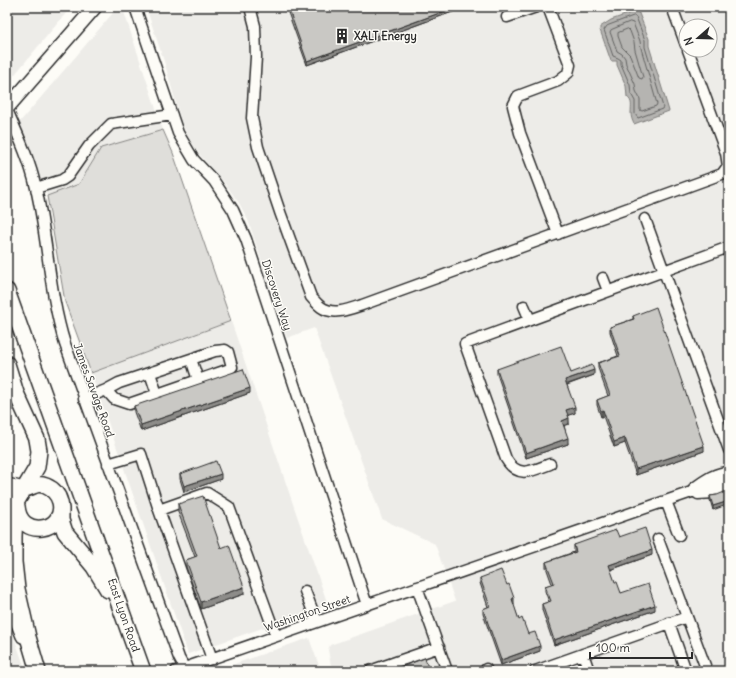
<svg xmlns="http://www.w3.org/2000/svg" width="736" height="678" viewBox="0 0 736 678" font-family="Delius,sans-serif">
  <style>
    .built { fill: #edece8; fill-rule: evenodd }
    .green { fill: #dfdeda; stroke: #858482 }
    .water { fill: #b5b4b1; stroke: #7e7d7b }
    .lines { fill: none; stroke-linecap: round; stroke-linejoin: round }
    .shore { stroke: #626261; stroke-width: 1 }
    .minor-casing { stroke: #2b2b2b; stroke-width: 13 }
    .major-casing { stroke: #2b2b2b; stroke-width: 16 }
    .highway-casing { stroke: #2b2b2b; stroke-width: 18 }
    .minor { stroke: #fdfcf7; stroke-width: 10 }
    .major { stroke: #fdfcf7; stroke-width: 13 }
    .highway { stroke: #fdfcf7; stroke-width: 15 }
    .wall { fill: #adaca9; stroke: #2b2b2b }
    .shaded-wall { fill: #8d8c89; stroke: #2b2b2b }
    .building { fill: #c9c8c4; stroke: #2b2b2b }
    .labels { text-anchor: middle; stroke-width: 3; stroke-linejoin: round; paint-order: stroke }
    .poi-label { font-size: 11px; font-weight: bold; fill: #2b2b2b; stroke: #fdfcf7; text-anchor: start }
    .street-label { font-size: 11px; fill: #2b2b2b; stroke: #fdfcf7 }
  </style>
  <rect width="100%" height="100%" fill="#fdfcf7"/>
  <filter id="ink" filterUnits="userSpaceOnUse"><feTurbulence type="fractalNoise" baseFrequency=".025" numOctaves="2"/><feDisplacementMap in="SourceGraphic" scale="8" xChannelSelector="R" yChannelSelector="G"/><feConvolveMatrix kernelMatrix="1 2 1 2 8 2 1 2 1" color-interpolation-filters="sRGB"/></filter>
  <g filter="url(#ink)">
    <!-- built -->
    <path class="built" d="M7 7H71L11 79 7 76Z
      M118 7 124 12 163 130 101 148 79 184 47 196 31 152 19 123Z
      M146 7H729V121L723 107 729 123V175L657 202 729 177V671H332L328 650 330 645 455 601 435 544 382 519 314 328 287 338 248 220 239 203 223 181 199 154 190 140 182 124 164 61ZM686 26H710V50H686Z
      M231 321 294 507 328 605 188 654 91 373Z
      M7 618 26 671H7Z
      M309 638 321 671H214Z"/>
    <!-- green -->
    <path class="green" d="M163 130 173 153 231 321 91 373 65 302 47 196 79 184 101 148Z"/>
    <!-- water -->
    <path class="water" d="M636 11H638L649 39V46L669 111 634 124C632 120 631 117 631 113 631 107 633 101 627 97L626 86 617 65V61H611L600 30V27L611 20Z"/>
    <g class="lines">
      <!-- shore -->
      <path class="shore" d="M634 16 636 17 645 40V47L663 107 662 109 638 118 635 114V101L631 94 630 85 621 64V60L618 58 613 56 604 30 607 26Z
        M630 22 633 23 640 41 641 48 657 104 656 106 642 111 640 110V99L636 91 635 84 626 64 625 58 622 54 617 51 610 32 611 30Z
        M628 29 630 31 634 42 635 50 643 77 642 79 639 78 630 55 622 47 618 36V33Z"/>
      <!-- minor casing -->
      <g class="minor-casing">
        <path id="minor" d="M135 7 178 133 194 160 214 181 233 210 246 239 367 605
          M250 7 255 26 256 57 252 118 258 147 280 212 311 297C314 300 317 304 321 307 333 316 350 309 362 305L722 174 728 166 726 153 688 50
          M548 7 570 65 568 73 558 81 518 96 513 106 520 133 558 234
          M672 7 686 45
          M507 17 536 7
          M7 110C18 135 30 161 36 188 48 240 49 293 65 344L179 658 186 671
          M36 188 62 180 68 176 89 146 111 124 172 115
          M645 219 729 450
          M603 278 608 291
          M524 306 530 320
          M191 359 198 380
          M150 373 157 394
          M84 399 106 390 114 399 129 404 227 370 232 367 228 352 225 350 215 351 119 383 106 390
          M108 464 141 454 159 510 212 659
          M550 464C532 471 518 479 506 459L465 344 729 247
          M694 488C705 480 716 472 729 472
          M698 494 715 493 729 487
          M666 501 679 535
          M159 510 207 493 229 507 276 636
          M658 539 707 671
          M417 587 447 671
          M305 591 317 622
          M669 623 686 671
          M583 654 589 671
          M486 669 487 671
          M176 671 729 479
          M370 671 439 647
          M535 671 687 617"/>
      </g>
      <!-- major casing -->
      <g class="major-casing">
        <path id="major" d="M7 108 95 7
          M7 597 23 636"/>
      </g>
      <!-- highway casing -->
      <g class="highway-casing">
        <path id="highway" d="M7 291 143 671
          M7 364 16 393 37 439 39 451 37 467 17 501 15 510 14 537V562L17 589 28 637 38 671
          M7 486C12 487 21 490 25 489 34 487 36 482 46 486 53 489 58 494 60 502 67 532 19 540 17 506
          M61 508V520L65 532 94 567 108 590"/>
      </g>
      <!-- minor -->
      <use href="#minor" class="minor"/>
      <!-- major -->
      <use href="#major" class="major"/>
      <!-- highway -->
      <use href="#highway" class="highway"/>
    </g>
    <!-- wall -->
    <path class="wall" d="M286 7H466L307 65Z
      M633 316 704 451 636 475 625 443 614 447 603 416 601 417 597 405V400L608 396 598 368V363L618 356 610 332V327L633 319Z
      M497 369 571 373 594 375 567 385 575 413 568 415 569 424 564 425 568 444 526 458 497 374Z
      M250 393 141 431 134 412V406Z
      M180 474 221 479 184 492 180 479Z
      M717 495 713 510 710 500V496Z
      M178 504 221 548 244 594 201 609 186 567V560L195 557 178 512Z
      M619 537 652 555 610 570 615 582 621 593 655 610 554 645 542 610V604L549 602 545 591V586L552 584 546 567V562L574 552V545Z
      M480 578 507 585 514 604H513L519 620 528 634 540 651 501 665 483 614V609L488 607 480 583Z"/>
    <!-- shaded-wall -->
    <path class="shaded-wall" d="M456 7H466L307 65V61Z
      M594 370V375L565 385V380Z
      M250 388V393L141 431V425Z
      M575 407V413L566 416V410Z
      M603 410V416L601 417V411Z
      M569 418V424L562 426V421Z
      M568 438V444L526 458V453Z
      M625 438V443L614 447V442Z
      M704 446V451L636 475V469Z
      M221 474V479L184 492V486Z
      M729 501V504L713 510V506Z
      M652 550V555L609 570V565Z
      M244 587V594L201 609V602Z
      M514 598V604L512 605V599Z
      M655 605V610L554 645V640Z
      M540 646V651L501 665V660Z"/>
    <!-- building -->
    <path class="building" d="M288 7H456L307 61Z
      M656 307 704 446 636 469 625 438 614 442 603 410 601 411 597 400 610 395 598 363 620 356 610 327 634 319 633 316Z
      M561 346 571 373 592 365 594 370 565 380 575 407 566 410 569 418 562 421 568 438 526 453 497 369Z
      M243 369 250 388 141 425 134 406Z
      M216 461 221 474 184 486 180 474Z
      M727 491 729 499V501L713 506 710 496 717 495Z
      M203 496 221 548 229 545 244 587 201 602 186 560 197 556 178 504Z
      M645 528 652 550 609 565 615 582H617L621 593 648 584 655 605 554 640 542 604 551 601 545 586 554 583 546 562 576 552 574 545 616 530 619 537Z
      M501 570 507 585 509 584 514 598 512 599 519 620 522 618 528 634 535 632 540 646 501 660 483 609 490 606 480 578Z
      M425 658 429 671H390Z"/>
  </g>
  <!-- icons -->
  <defs>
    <g id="building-bare" transform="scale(1.2)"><path d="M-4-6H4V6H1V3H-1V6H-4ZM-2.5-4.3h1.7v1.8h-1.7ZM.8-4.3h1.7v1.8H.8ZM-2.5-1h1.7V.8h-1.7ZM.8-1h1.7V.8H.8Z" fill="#2b2b2b" stroke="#fdfcf7" stroke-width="2.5" paint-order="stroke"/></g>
  </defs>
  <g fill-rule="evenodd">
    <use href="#building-bare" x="342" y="36"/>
  </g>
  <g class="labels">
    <!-- poi labels -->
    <g class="poi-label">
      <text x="354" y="40">XALT Energy</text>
    </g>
    <!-- street labels -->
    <g class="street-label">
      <text transform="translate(277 295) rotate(72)" y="4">Discovery Way</text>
      <text transform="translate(94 390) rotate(70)" y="4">James Savage Road</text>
      <text transform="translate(307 613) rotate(-19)" y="4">Washington Street</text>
      <text transform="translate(124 615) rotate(71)" y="4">East Lyon Road</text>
    </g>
  </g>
  <!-- margin -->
  <rect width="736" height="678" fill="none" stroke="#fdfcf7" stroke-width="24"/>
  <rect x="12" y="12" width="712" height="654" fill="none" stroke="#2b2b2b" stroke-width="1.5" filter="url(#ink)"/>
  <!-- north arrow -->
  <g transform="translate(698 38) rotate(250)"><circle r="19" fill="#fdfcf7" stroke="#a9a8a5"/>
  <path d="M0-3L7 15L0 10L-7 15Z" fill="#2b2b2b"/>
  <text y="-6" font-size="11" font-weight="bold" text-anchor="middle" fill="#2b2b2b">N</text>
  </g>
  <!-- scale -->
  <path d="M590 652v6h102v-6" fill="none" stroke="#2b2b2b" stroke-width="2"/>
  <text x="596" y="652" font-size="12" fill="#2b2b2b" stroke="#fdfcf7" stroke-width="3" paint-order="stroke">100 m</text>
</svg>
